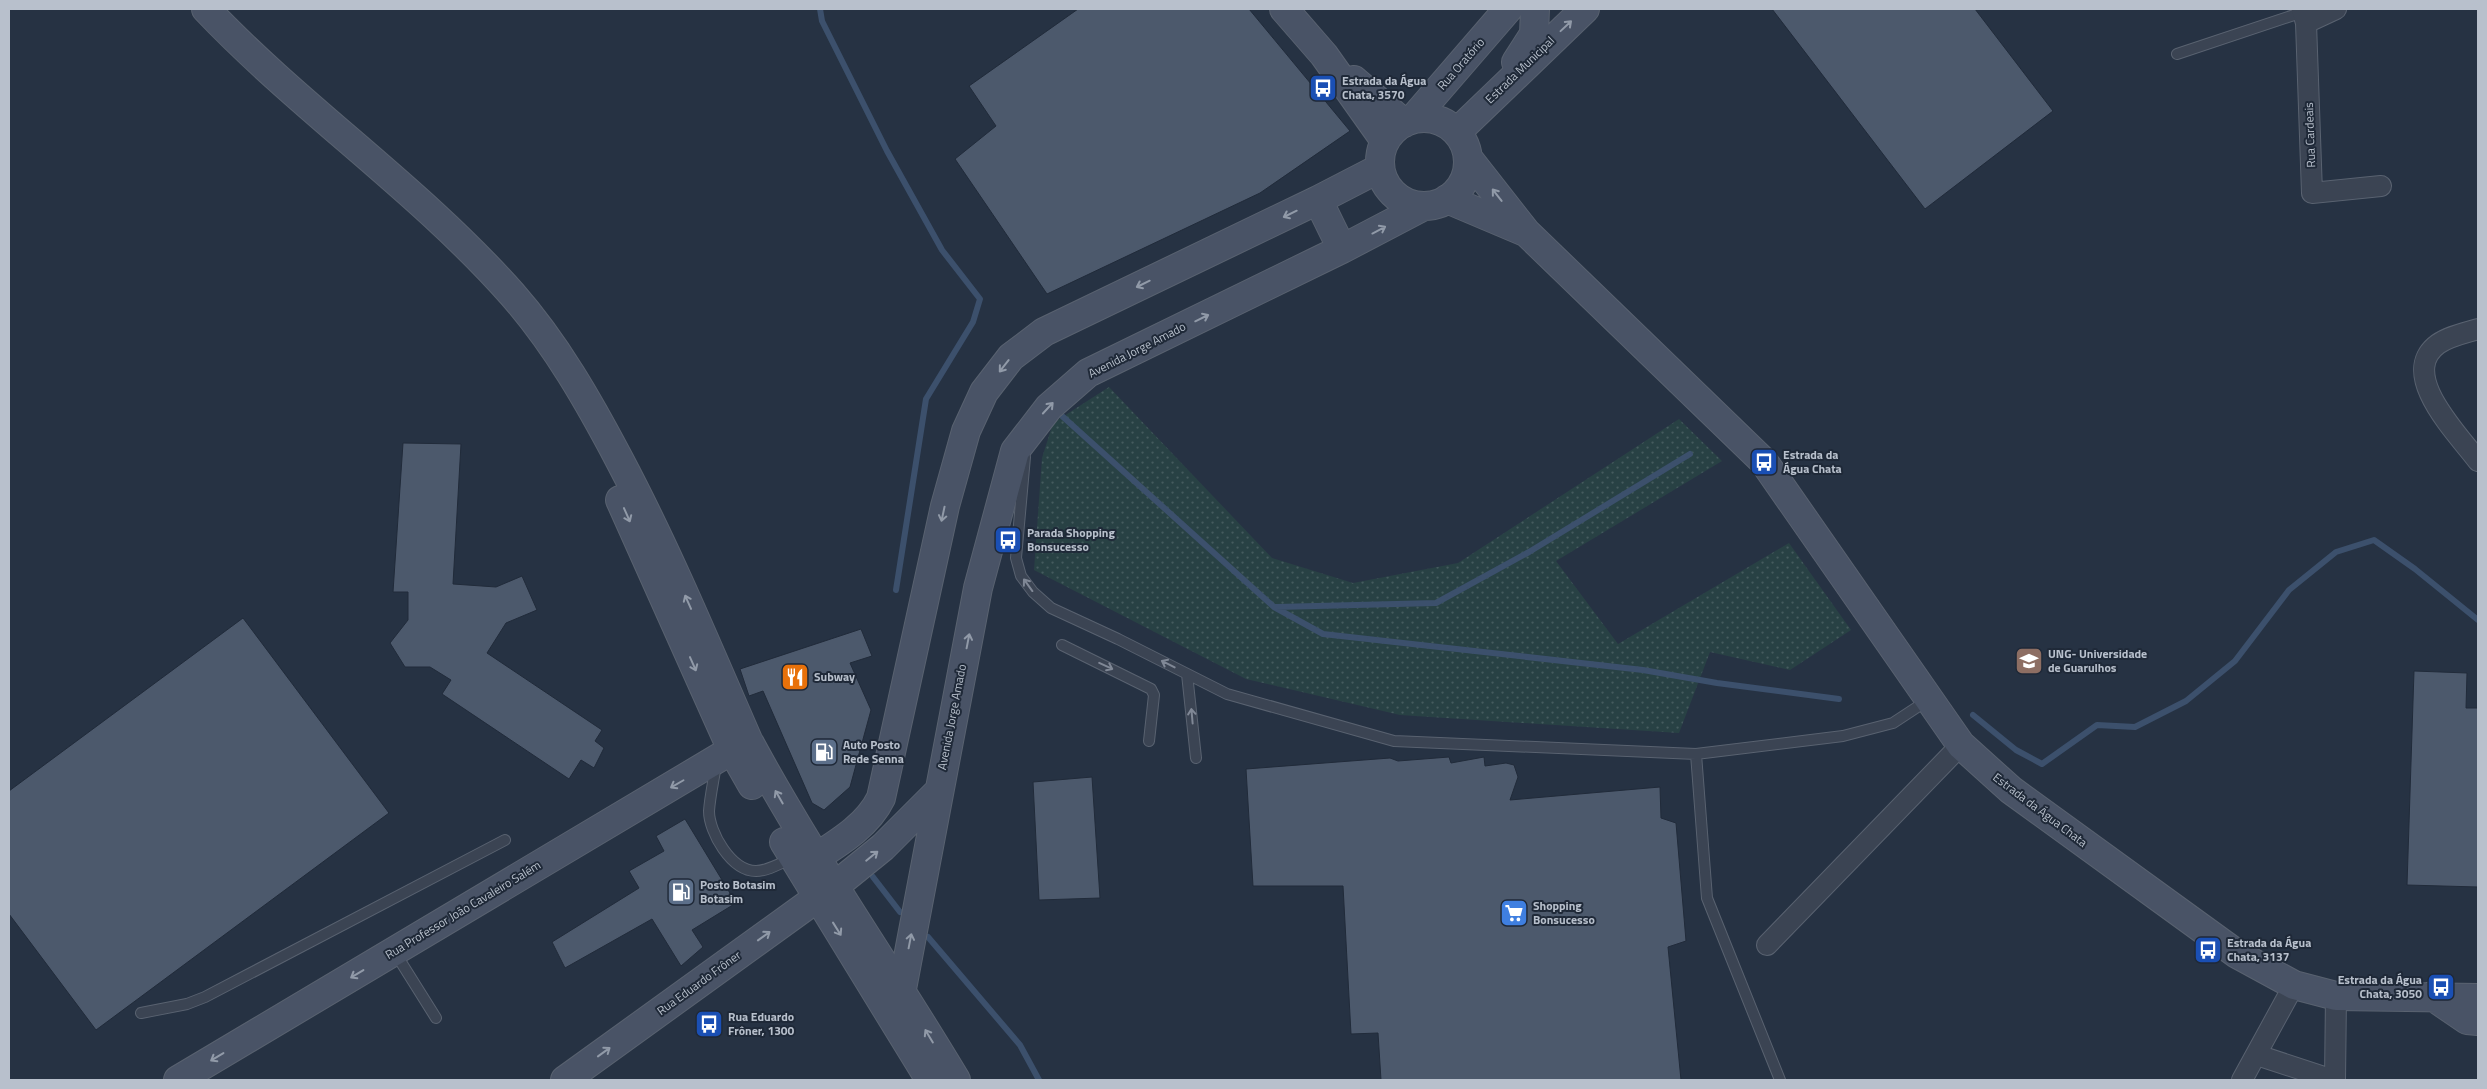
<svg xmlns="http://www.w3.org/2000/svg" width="2487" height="1089" viewBox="0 0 2487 1089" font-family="'Titillium Web',sans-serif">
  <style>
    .grass { fill: url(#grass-dots) }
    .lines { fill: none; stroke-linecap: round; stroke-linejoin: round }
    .stream { stroke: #3c506c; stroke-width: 6 }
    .building { fill: #4c596c; stroke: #212b3a }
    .lane-casing { stroke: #596270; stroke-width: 12 }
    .street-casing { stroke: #596270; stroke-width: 22 }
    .secondary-casing { stroke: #596270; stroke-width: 30 }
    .lane { stroke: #3b4453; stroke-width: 10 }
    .street { stroke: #3b4453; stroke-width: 20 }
    .secondary { stroke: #495366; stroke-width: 28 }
    .oneway { stroke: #919aa8 }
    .oneway2 { stroke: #808896 }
    .labels { text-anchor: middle; stroke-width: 4; stroke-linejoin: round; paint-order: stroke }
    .street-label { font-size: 12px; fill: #b8c0cc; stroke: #1f2938 }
    .poi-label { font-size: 12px; font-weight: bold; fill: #b8c0cc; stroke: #1f2938; text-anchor: start }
  </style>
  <defs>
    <pattern id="grass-dots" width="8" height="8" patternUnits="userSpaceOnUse" patternTransform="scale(1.25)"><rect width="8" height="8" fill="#284144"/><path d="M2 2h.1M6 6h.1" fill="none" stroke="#455b5e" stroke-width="1.8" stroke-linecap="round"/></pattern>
  </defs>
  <rect width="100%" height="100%" fill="#263243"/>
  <!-- grass -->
  <path class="grass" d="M1109 387 1272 558 1353 583 1458 563 1679 419 1722 461 1556 561 1618 644 1789 543 1851 630 1790 670 1710 652 1679 733 1400 715 1246 679 1034 570 1042 458 1053 423Z"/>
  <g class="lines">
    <!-- stream -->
    <path class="stream" d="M820 9 822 21 887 151 942 250 980 299 973 322 926 399 896 590
      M1062 416 1274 607 1323 634 1643 670 1717 683 1839 699
      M1276 607 1436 603 1529 552 1690 454
      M1973 715 2016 750 2042 764 2097 725 2135 727 2186 701 2235 661 2289 590 2336 552 2374 540 2415 569 2478 620
      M873 877 900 912
      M928 937 1020 1045 1039 1080"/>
  </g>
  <!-- building -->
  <path class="building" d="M1078 9H1249L1350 131 1260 193 1047 294 955 159 996 126 969 86Z
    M1772 9H1975L2053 111 1925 209Z
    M403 443 461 444 453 584 496 587 522 576 537 610 506 623 487 653 602 730 595 741 604 748 594 768 581 760 569 779 442 694 451 680 430 667H405L390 643 408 620V592H393Z
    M243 618 389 813 96 1030 9 914V791Z
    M861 629 872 656 850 663 871 710 850 787 824 810 812 803 763 691 749 696 740 669Z
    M2414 671 2467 673 2466 708H2478V887L2407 885Z
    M1449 757 1451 763 1484 757 1485 766 1506 763 1514 765 1518 777 1510 800 1660 787 1661 818 1676 823 1686 941 1668 947 1681 1080H1381L1378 1033 1351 1034 1343 886H1253L1246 769 1390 758 1398 761Z
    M1092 777 1100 898 1039 900 1033 782Z
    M685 819 736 903 692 930 703 947 681 966 652 919 565 968 552 942 639 888 629 871 664 851 656 836Z"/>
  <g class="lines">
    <!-- lane casing -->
    <g class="lane-casing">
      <path id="lane" d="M2177 54 2303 12
        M1025 457 1016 558 1021 576 1033 592 1051 608 1118 639 1227 694 1394 741 1696 754 1843 736 1893 723 1928 700
        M1062 645 1151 689 1154 695 1149 741
        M1187 674 1196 758
        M1696 754 1707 898 1780 1080
        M716 764C714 779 710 796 709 811 709 832 731 871 756 871 768 871 781 863 792 858
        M394 951 436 1018
        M141 1013 187 1004 205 997 505 840"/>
    </g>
    <!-- street casing -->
    <g class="street-casing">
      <path id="street" d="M2302 9 2306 23 2312 193 2381 186
        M2306 23 2336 9
        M2478 329C2465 333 2449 336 2438 344 2397 374 2458 434 2478 461
        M1767 945 1961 745
        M2257 1055 2333 1080
        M2242 1080 2294 985
        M2335 1080 2336 996"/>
    </g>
    <!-- secondary casing -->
    <g class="secondary-casing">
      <path id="secondary" d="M206 9C302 110 419 189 512 294 556 344 589 402 620 461 668 552 707 646 748 740 811 857 888 966 956 1080
        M1284 9 1324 55 1385 141
        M1516 62 1534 34 1535 9
        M1354 80 1404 123
        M1380 162a44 44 0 1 1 88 0a44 44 0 1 1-88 0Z
        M1413 119 1508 9
        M1457 132 1585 9
        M1468 158 1526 232 1764 462 1961 745 2011 790 2237 954 2294 985 2336 996 2478 998
        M1447 199 1525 232
        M1318 200 1342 249
        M620 500 732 750 752 785
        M784 842 930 1080
        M815 858C840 842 868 825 881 798L945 506 966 431 984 392 1011 357 1044 332 1318 200 1380 168
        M902 989 978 588 1015 451 1049 407 1088 373 1342 249 1424 206
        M2432 996 2467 1020 2478 1021
        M178 1080 747 741
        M565 1080 846 877 883 847 938 792"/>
    </g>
    <!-- lane -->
    <use href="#lane" class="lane"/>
    <!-- street -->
    <use href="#street" class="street"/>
    <!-- secondary -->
    <use href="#secondary" class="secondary"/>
  </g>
  <!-- one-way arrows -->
  <defs><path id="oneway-shaft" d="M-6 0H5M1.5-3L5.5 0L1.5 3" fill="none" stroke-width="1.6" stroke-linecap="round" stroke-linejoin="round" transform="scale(1.25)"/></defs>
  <g class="oneway">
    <use href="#oneway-shaft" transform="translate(1566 26) rotate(-43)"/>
    <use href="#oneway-shaft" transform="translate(1497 195) rotate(-128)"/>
    <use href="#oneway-shaft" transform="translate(1290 214) rotate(154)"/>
    <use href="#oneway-shaft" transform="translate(1379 230) rotate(-28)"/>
    <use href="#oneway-shaft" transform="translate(1143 284) rotate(154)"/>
    <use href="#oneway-shaft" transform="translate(1202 318) rotate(-26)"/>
    <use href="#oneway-shaft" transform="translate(1004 366) rotate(128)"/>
    <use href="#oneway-shaft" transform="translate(1048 408) rotate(-47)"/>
    <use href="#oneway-shaft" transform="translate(943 514) rotate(102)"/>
    <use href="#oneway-shaft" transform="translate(627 515) rotate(66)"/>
    <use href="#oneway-shaft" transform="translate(688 602) rotate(-114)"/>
    <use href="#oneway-shaft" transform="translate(968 641) rotate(-79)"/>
    <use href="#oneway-shaft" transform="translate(693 664) rotate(66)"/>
    <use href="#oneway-shaft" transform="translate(677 784) rotate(150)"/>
    <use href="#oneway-shaft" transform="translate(779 797) rotate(-120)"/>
    <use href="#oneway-shaft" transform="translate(872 856) rotate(-39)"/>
    <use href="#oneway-shaft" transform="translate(837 929) rotate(58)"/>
    <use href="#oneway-shaft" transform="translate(764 936) rotate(-36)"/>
    <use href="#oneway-shaft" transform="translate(910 941) rotate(-79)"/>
    <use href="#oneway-shaft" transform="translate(357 974) rotate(149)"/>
    <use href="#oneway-shaft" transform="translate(929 1036) rotate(-121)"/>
    <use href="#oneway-shaft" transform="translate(604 1052) rotate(-36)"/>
    <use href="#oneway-shaft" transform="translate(217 1057) rotate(149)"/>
  </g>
  <g class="oneway2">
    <use href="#oneway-shaft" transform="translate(1028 585) rotate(-126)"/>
    <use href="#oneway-shaft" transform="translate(1168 664) rotate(-153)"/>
    <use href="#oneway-shaft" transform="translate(1106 666) rotate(25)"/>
    <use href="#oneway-shaft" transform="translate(1192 716) rotate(-95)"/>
  </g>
  <!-- icons -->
  <defs>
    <g id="bus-square" transform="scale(1.4375)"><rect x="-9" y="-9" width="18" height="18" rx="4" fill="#1a4fb4" stroke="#1f2938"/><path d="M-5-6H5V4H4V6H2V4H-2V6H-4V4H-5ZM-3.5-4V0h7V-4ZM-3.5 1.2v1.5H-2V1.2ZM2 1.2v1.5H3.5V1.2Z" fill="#fff"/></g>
    <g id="university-square" transform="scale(1.4375)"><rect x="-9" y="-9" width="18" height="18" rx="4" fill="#8d6e63" stroke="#1f2938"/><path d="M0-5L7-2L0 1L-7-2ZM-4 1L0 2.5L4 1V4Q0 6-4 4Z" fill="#fff"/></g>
    <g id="restaurant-square" transform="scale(1.4375)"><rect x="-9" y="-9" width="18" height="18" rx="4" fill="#e8710a" stroke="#1f2938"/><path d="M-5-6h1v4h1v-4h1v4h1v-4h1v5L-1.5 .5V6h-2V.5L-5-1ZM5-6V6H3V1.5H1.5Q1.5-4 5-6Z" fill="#fff"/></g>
    <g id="fuel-square" transform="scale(1.4375)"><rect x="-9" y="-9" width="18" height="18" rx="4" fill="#5c6f8a" stroke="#1f2938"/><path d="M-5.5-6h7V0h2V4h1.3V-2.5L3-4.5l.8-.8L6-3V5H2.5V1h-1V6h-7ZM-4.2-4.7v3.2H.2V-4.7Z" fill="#fff"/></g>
    <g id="supermarket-square" transform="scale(1.4375)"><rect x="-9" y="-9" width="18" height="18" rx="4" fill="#3f7fe0" stroke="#1f2938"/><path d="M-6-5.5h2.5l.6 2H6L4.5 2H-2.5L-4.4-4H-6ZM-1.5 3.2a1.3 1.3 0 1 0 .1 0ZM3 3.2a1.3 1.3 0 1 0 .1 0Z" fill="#fff"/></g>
  </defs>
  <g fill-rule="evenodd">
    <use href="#bus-square" x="1323" y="88"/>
    <use href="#bus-square" x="1764" y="462"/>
    <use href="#bus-square" x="1008" y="540"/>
    <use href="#university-square" x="2029" y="661"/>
    <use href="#restaurant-square" x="795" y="677"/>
    <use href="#fuel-square" x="824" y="752"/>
    <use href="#fuel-square" x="681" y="892"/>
    <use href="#supermarket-square" x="1514" y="913"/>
    <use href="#bus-square" x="2208" y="950"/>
    <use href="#bus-square" x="2441" y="987"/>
    <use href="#bus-square" x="709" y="1024"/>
  </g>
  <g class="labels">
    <!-- street labels -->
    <g class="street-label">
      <text transform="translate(1461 64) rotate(-49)" y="4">Rua Oratório</text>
      <text transform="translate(1520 70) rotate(-44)" y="4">Estrada Municipal</text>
      <text transform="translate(2310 135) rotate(-92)" y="4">Rua Cardeais</text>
      <text transform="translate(1137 350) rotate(-27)" y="4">Avenida Jorge Amado</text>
      <text transform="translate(952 717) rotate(-79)" y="4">Avenida Jorge Amado</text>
      <text transform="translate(2040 810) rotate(37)" y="4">Estrada da Água Chata</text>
      <text transform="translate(463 910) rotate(-31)" y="4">Rua Professor João Cavaleiro Salém</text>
      <text transform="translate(699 983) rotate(-36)" y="4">Rua Eduardo Frôner</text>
    </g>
    <!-- poi labels -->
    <g class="poi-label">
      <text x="1342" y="85">Estrada da Água<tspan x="1342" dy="14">Chata, 3570</tspan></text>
      <text x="1783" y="459">Estrada da<tspan x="1783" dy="14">Água Chata</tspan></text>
      <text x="1027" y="537">Parada Shopping<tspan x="1027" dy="14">Bonsucesso</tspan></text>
      <text x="2048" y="658">UNG- Universidade<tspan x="2048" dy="14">de Guarulhos</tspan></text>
      <text x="814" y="681">Subway</text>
      <text x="843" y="749">Auto Posto<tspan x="843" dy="14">Rede Senna</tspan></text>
      <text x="700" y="889">Posto Botasim<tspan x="700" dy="14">Botasim</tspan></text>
      <text x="1533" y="910">Shopping<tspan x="1533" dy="14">Bonsucesso</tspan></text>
      <text x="2227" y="947">Estrada da Água<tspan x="2227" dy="14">Chata, 3137</tspan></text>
      <text x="2422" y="984" text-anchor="end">Estrada da Água<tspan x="2422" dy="14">Chata, 3050</tspan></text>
      <text x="728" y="1021">Rua Eduardo<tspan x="728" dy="14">Frôner, 1300</tspan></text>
    </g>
  </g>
  <!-- border -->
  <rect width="2487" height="1089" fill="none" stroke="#b8c0cc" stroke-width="20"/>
</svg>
